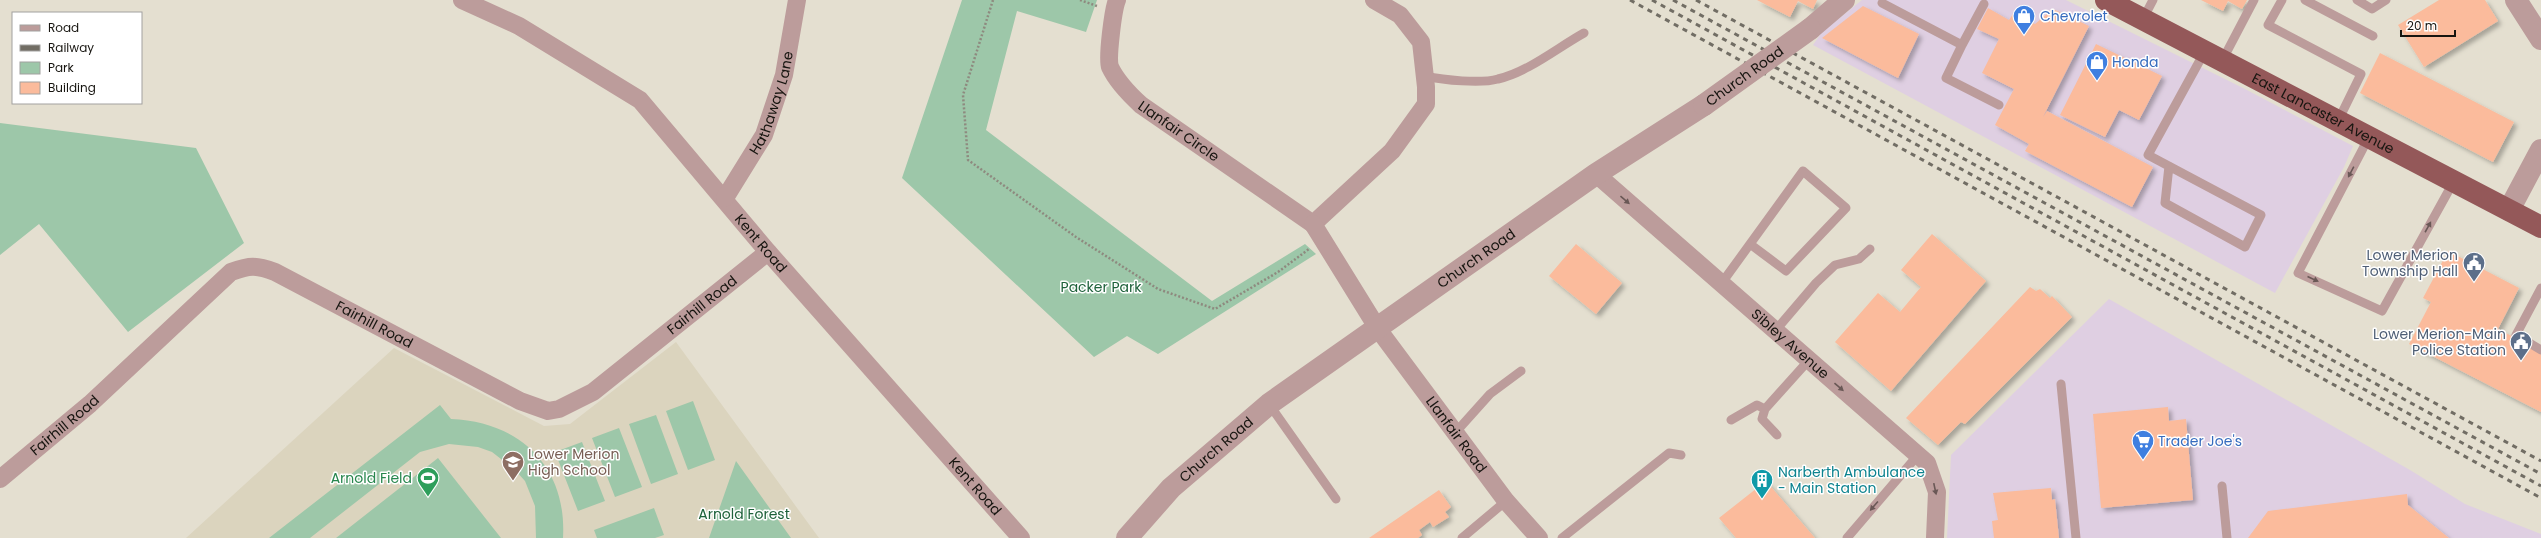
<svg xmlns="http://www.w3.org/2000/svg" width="2541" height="538" viewBox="0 0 2541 538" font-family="Poppins,sans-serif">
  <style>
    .commercial { fill: #dfcfe2 }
    .built { fill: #dbd4be }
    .green { fill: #9dc7a9 }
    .building { fill: #fbbb9c; filter: url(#shadow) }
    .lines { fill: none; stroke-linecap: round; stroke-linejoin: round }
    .path { stroke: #8e8a7f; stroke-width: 2.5; stroke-dasharray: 2 2; stroke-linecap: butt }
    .service { stroke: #bc9c9b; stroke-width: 9 }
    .minor { stroke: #bc9c9b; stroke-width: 18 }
    .tertiary { stroke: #bc9c9b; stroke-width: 22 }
    .trunk { stroke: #945859; stroke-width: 22 }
    .rail { stroke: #716d64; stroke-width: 3; stroke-dasharray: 5 5; stroke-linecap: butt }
    .tertiary-bridge { stroke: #bc9c9b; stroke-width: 22 }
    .oneway { fill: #6a5856 }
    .labels { text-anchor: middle; stroke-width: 3; stroke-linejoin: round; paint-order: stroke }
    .shop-label { font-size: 14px; fill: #366cbe; stroke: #fff; text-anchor: start }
    .street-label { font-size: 14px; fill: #171510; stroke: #fff }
    .service-label { font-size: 14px; fill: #4e5e75; stroke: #fff; text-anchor: end }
    .park-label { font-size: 14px; fill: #1e613a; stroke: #fff }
    .education-label { font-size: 14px; fill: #785e54; stroke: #fff; text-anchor: start }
    .culture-label { font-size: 14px; fill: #0d838f; stroke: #fff; text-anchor: start }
    .leisure-label { font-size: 14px; fill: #27864d; stroke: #fff; text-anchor: end }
  </style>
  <defs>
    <filter id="shadow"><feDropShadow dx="3.5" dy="3.5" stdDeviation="2" flood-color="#0004"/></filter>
  </defs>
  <rect width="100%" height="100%" fill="#e4dfd0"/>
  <!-- commercial -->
  <path class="commercial" d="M1862 0H2066L2245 89 2353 146 2344 167 2275 293 1813 45 1822 32Z
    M2109 299 2410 470 2465 504 2541 534V538H1947L1951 455Z"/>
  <!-- built -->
  <path class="built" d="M676 342 819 538H186L394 348 544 426 570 424Z"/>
  <!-- green -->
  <path class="green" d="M962 0H1097L1086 32 1017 11 986 130 1212 301 1305 244 1316 254 1158 354 1127 336 1094 357 902 178Z
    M0 123 196 148 244 243 128 332 39 224 0 255Z
    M693 401 715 460 688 470 666 411Z
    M440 405 451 419C521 422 567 467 563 538H536L535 506 525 481 515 470 492 452 478 447 449 444 420 452 310 538H269Z
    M656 415 678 474 651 484 629 424Z
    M619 428 642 487 615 497 592 438Z
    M582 442 605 501 578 511 555 452Z
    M438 458 501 538H336Z
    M736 461 791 538H709Z
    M654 508 664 535 655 538H597L594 530Z"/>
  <!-- building -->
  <path class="building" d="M1757 0H1817L1813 9 1798 1 1790 17Z
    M2201 0H2247L2242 9 2228 1 2223 11Z
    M2439 0H2485L2498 21 2424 67 2398 25Z
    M1863 6 1919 34 1898 78 1822 38Z
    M1988 8 2009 20 2013 14 2035 24 2053 9 2089 26 2043 117 2047 111 2153 167 2132 207 2025 151 2029 144 1995 125 2014 89 1982 73 1999 39 1977 29Z
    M2096 44 2162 76 2139 120 2119 110 2105 137 2060 115Z
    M2380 53 2514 122 2493 162 2360 93Z
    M1932 234 1986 281 1891 391 1835 342 1878 293 1900 312 1921 287 1901 270Z
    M1576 244 1622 283 1596 314 1549 276Z
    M2448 251 2519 288 2498 329 2541 351V412L2409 344 2431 302 2423 298Z
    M2030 287 2036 291 2040 289 2050 298 2052 296 2072 317 1965 424 1961 422 1938 445 1906 418Z
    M2168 407 2169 421 2186 419 2193 500 2101 508 2093 414Z
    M1766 481 1815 538H1736L1719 518Z
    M2051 488 2052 500 2055 499 2059 538H1994L1992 521 1998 520 1993 493Z
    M1439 490 1451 507 1445 512 1449 517 1433 527 1430 522 1419 530 1422 535 1418 538H1369Z
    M2407 494 2408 505 2449 538H2248L2268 511Z"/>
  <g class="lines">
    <!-- path -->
    <path class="path" d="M993 0 963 95 968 160 1076 237 1158 289 1215 309 1278 272 1309 249
      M1080 0 1097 6"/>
    <!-- service -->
    <path class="service" d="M2282 0 2268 25 2361 74 2338 121
      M2305 0 2373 36
      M2357 0 2372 9 2386 0
      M1882 3 1962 45 1984 4
      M2143 19 2153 0
      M1962 45 1946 78 1999 105
      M2222 61 2254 0
      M1425 76C1444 80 1480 84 1498 79 1528 72 1557 48 1584 33
      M2369 137 2298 273 2382 311 2454 181
      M2169 166 2165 203 2245 247 2261 215 2148 155 2205 51
      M1721 284 1803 171 1846 208 1786 271 1750 244
      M2541 288 2516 335 2541 350
      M1775 331 1816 283 1835 265 1859 259 1870 249
      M2061 384 2076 538
      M1269 404 1336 499
      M1731 420 1757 405 1765 409
      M1455 433 1490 394 1521 371
      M1777 435 1762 419 1765 409 1809 360
      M2222 486 2227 538
      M1462 538 1506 501
      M1562 538 1669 453 1681 455
      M1847 538 1918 455"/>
    <!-- minor -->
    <g class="minor">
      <path id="s1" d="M462 0 519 26 640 100 768 252 1021 538"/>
      <path id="s2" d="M1117 0C1113 10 1107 58 1110 67 1117 82 1129 94 1141 105L1313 224 1392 151 1426 104V87L1421 42 1400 15 1374 0"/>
      <path id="s3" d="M1596 174 1927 463 1937 492 1935 538"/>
      <path id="s4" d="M725 198 764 135 784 75 797 0"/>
      <path id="s5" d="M1313 224 1378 329 1506 501 1539 538"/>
      <path id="s6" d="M0 479 90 404 231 272C250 265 256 265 275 272L520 401 548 411 559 409 593 392 768 252"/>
    </g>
    <!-- tertiary -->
    <g class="tertiary">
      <path d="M2516 0 2541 39"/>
      <path d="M1810 29 1844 0"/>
      <path d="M2509 210 2541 150"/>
      <path id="s7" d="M1127 538 1171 488 1269 404 1596 174 1704 105"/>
    </g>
    <!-- trunk -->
    <path class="trunk" id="s8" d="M2106 0 2541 227"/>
    <!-- rail -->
    <path class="rail" d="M1630 0 2541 498
      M1652 0 2541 486
      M1673 0 2541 474
      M1696 0 2541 461"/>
    <!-- tertiary-bridge -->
    <path class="tertiary-bridge" id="s9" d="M1704 105 1810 29"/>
  </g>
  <!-- one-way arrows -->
  <defs><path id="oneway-solid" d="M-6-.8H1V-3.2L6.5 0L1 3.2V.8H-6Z"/></defs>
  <g class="oneway">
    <use href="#oneway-solid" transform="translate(2351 172) rotate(118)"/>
    <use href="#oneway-solid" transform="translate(1625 200) rotate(41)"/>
    <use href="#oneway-solid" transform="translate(2428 227) rotate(-61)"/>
    <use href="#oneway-solid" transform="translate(2313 279) rotate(24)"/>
    <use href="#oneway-solid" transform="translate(1839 387) rotate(41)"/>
    <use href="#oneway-solid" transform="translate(1935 489) rotate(78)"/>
    <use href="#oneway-solid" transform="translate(1874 506) rotate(131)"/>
  </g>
  <!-- icons -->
  <defs>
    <g id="shop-pin" transform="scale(1.15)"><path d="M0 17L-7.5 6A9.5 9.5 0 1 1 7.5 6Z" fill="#3f7fe0" stroke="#fff"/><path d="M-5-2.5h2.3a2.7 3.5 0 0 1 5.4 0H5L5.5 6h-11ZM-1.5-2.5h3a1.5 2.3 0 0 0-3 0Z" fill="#fff"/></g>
    <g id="civic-pin" transform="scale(1.15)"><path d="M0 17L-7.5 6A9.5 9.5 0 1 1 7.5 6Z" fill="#5c6f8a" stroke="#fff"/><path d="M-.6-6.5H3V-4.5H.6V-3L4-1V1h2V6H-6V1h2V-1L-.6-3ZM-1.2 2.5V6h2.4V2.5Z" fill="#fff"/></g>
    <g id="supermarket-pin" transform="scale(1.15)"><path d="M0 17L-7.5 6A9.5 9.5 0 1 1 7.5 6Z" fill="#3f7fe0" stroke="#fff"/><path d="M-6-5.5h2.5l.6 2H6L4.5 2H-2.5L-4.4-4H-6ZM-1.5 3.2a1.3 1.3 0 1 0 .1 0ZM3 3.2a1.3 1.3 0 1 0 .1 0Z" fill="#fff"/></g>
    <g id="school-pin" transform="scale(1.15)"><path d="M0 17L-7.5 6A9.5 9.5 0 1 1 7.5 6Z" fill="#8d6e63" stroke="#fff"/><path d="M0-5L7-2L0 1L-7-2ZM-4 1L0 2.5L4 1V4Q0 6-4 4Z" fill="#fff"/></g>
    <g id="stadium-pin" transform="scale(1.15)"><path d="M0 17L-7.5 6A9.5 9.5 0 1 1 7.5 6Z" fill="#2e9e5b" stroke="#fff"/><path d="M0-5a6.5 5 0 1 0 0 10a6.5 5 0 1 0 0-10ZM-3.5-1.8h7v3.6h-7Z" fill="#fff"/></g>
    <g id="building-pin" transform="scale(1.15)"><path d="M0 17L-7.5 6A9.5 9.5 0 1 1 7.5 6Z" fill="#0f9aa8" stroke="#fff"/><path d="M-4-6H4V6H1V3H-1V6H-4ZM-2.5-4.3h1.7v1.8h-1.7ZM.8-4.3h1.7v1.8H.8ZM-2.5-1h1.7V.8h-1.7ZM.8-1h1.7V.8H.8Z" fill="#fff"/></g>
  </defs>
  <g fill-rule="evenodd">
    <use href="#shop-pin" x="2024" y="16"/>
    <use href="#shop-pin" x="2097" y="62"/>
    <use href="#civic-pin" x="2474" y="263"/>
    <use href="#civic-pin" x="2521" y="342"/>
    <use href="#supermarket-pin" x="2143" y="441"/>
    <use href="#school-pin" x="513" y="462"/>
    <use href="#stadium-pin" x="428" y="478"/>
    <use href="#building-pin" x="1762" y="480"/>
  </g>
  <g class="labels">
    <!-- shop labels -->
    <g class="shop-label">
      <text x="2040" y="21">Chevrolet</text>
      <text x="2112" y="67">Honda</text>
      <text x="2158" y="446">Trader Joe's</text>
    </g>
    <!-- street labels -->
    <g class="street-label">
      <text dy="5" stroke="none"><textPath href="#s9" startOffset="50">Church Road</textPath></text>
      <text dy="5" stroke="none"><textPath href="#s4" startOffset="107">Hathaway Lane</textPath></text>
      <text dy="5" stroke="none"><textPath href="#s8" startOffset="245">East Lancaster Avenue</textPath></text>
      <text dy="5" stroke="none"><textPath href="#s2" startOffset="163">Llanfair Circle</textPath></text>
      <text dy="5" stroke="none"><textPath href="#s1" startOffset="392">Kent Road</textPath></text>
      <text dy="5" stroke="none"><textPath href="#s7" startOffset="449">Church Road</textPath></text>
      <text dy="5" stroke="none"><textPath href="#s6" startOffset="851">Fairhill Road</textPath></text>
      <text dy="5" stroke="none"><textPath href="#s6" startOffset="468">Fairhill Road</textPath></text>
      <text dy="5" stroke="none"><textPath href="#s3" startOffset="258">Sibley Avenue</textPath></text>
      <text dy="5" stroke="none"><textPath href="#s6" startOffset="84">Fairhill Road</textPath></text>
      <text dy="5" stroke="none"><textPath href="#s5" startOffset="255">Llanfair Road</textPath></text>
      <text dy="5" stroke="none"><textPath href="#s7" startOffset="126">Church Road</textPath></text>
      <text dy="5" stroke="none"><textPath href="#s1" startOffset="716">Kent Road</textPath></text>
    </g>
    <!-- service labels -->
    <g class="service-label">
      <text x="2458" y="260">Lower Merion<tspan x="2458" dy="16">Township Hall</tspan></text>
      <text x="2506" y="339">Lower Merion-Main<tspan x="2506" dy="16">Police Station</tspan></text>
    </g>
    <!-- park labels -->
    <g class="park-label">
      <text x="1101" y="292">Packer Park</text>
      <text x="744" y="519">Arnold Forest</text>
    </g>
    <!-- education labels -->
    <g class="education-label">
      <text x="528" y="459">Lower Merion<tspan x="528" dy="16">High School</tspan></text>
    </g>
    <!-- culture labels -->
    <g class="culture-label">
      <text x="1778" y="477">Narberth Ambulance<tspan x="1778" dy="16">- Main Station</tspan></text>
    </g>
    <!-- leisure labels -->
    <g class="leisure-label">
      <text x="412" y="483">Arnold Field</text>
    </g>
  </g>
  <!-- legend -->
  <rect x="12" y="12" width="130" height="92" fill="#ffffff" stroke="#a2a19f"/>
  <rect x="20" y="25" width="20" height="6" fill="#bc9c9b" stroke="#a2a19f"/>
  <text x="48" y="32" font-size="12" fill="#171510">Road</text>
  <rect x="20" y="45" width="20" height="6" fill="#716d64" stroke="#a2a19f"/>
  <text x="48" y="52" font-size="12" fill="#171510">Railway</text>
  <rect x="20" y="62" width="20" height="12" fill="#9dc7a9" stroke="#a2a19f"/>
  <text x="48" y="72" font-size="12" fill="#171510">Park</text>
  <rect x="20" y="82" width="20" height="12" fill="#fbbb9c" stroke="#a2a19f"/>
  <text x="48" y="92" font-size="12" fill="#171510">Building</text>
  <!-- scale -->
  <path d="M2401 30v6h54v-6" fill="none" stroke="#171510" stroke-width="2"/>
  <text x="2407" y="30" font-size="12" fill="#171510" stroke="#ffffff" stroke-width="3" paint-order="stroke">20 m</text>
</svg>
